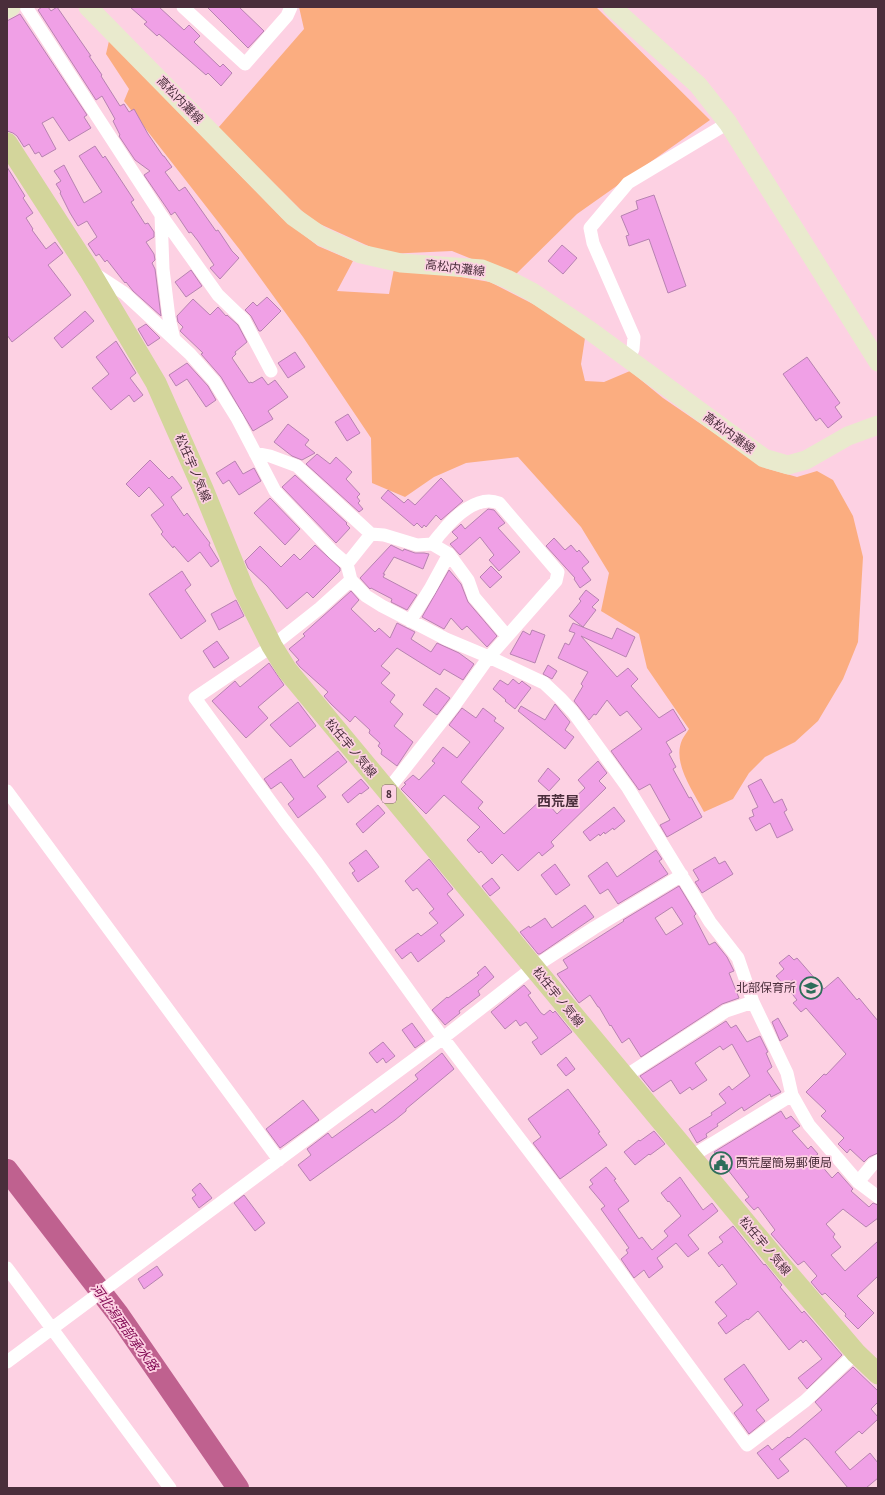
<svg xmlns="http://www.w3.org/2000/svg" width="885" height="1495" viewBox="0 0 885 1495" font-family="'Source Sans 3','Noto Sans JP',sans-serif">
  <style>
    .green { fill: #fbad80 }
    .lines { fill: none; stroke-linecap: round; stroke-linejoin: round }
    .river { stroke: #bf618f; stroke-width: 22 }
    .building { fill: #f0a0e6; stroke: #b782b1; fill-rule: evenodd }
    .street { stroke: #fff; stroke-width: 13 }
    .secondary { stroke: #e9eacd; stroke-width: 19 }
    .primary { stroke: #d3d59b; stroke-width: 21 }
    .labels { text-anchor: middle; stroke-width: 3.5; stroke-linejoin: round; paint-order: stroke }
    .shield { fill: #fdd1e3; stroke: #805f6d; stroke-width: 1 }
    .shield-label { font-size: 11px; font-weight: bold; fill: #4a2e3b }
    .street-label { font-size: 12px; fill: #4a2e3b; stroke: #fdd1e3 }
    .poi-label { font-size: 12px; fill: #4a2e3b; stroke: #fdd1e3; text-anchor: end }
    .water-label { font-size: 13px; font-style: italic; fill: #830b54; stroke: #fdd1e3 }
    .quarter-label { font-size: 14px; font-weight: bold; fill: #4a2e3b; stroke: #fdd1e3 }
  </style>
  <rect width="100%" height="100%" fill="#fdd1e3"/>
  <!-- green -->
  <path class="green" d="M299 7H596L710 120 577 214 514 276 452 251 386 254 311 220 218 128 304 29Z
    M109 41 282 218 318 246 353 261 337 291 389 294 394 269 455 276 490 282 535 305 585 338 581 364 585 381 604 382 630 371 663 398 765 468 797 477 817 471 833 480 853 516 863 557 858 642 843 679 818 721 795 742 765 757 749 773 733 799 704 812C693 791 672 763 682 740 684 736 687 732 689 729L647 668 639 634 601 611 609 573 581 527 518 457 466 463 434 477 405 497 372 483 371 438 303 337 240 250 124 101 129 89 106 54Z"/>
  <g class="lines">
    <!-- river -->
    <path class="river" d="M7 1170 118 1314 238 1488"/>
  </g>
  <!-- building -->
  <path class="building" d="M42 7H48L51 11 57 7 91 56H89L102 75 101 76 120 106 124 104 129 112 134 109 148 134 163 156H164L172 167 165 172 179 191 185 187 216 231 218 230 232 251 239 258 220 279 210 268 214 265 198 241 191 232 189 233 175 212 171 215 168 210 144 175 150 171 135 160 119 136 120 135 113 121 115 119 102 96 96 100 38 10Z
    M130 7H159L184 30 189 25 200 36 194 42 220 67 223 64 232 73 221 86 208 73 206 75 159 34 157 36 144 24 147 22Z
    M207 7H239L264 31 248 48Z
    M20 14 87 115 84 117 91 128 69 141 53 117 42 123 56 149 42 157 39 152 35 154 29 144 24 147 17 136 13 133 7 131V21Z
    M95 146 103 158 105 156 134 200 131 202 145 224 148 223 154 232V237L146 242 154 254 155 260 152 263 155 269 161 316 133 291 126 282 125 283 107 260 105 262 99 254 96 256 88 244 97 237 87 221 78 226 70 213 60 193 61 192 56 184 61 181 54 171 64 165 84 203 102 192 79 156Z
    M7 167 25 196 23 198 33 213 26 218 33 229 32 230 46 249 55 242 63 253 48 265 71 295 12 342 7 335Z
    M654 195 686 286 668 293 649 239 629 246 626 236 629 235 621 216 638 209 636 201Z
    M562 245 577 258 563 274 548 261Z
    M191 270 202 286 186 297 175 282Z
    M267 297 281 311 261 331H259L251 316 245 310 253 302 257 306Z
    M193 299 210 315 218 307 226 316 227 315 238 325 247 342 235 352 236 354 232 358 249 383 251 382 252 383 262 377 268 385 275 380 288 397 268 411 273 419 253 431 221 377 201 354 203 353 180 331 183 327 178 322 177 316Z
    M85 311 94 321 62 348 54 338Z
    M146 324 160 338 148 346 138 329Z
    M116 341 136 373 130 378 143 395 134 402 129 395 111 410 92 388 109 374 96 357Z
    M295 352 305 367 288 378 278 363Z
    M807 357 840 403 835 407 842 417 828 428 820 418 816 421 783 374Z
    M187 363 208 386 216 400 206 407 187 379 176 386 169 375Z
    M348 414 360 433 347 441 335 422Z
    M288 424 309 440 305 445 315 453 302 460 292 456 274 442Z
    M317 454 330 464 336 457 352 472 346 479 360 494 357 497 360 501 358 503 363 509 359 512 306 464Z
    M150 460 169 479 172 476 182 488 171 497 184 516 187 513 210 543 209 545 219 561 211 567 200 552 188 562 174 546 173 548 161 534 163 532 151 515 164 505 149 487 139 497 126 484Z
    M235 461 243 474 254 468 261 481 239 495 229 480 223 484 216 473Z
    M295 475 347 523 346 524 350 528 336 543 282 487Z
    M441 478 463 501 441 520 436 515 426 527 424 525 422 528 417 523 414 526 381 498 388 490 404 503 408 499 415 505Z
    M270 498 300 529 285 545 254 513Z
    M488 509 494 510 505 523 498 528 520 552 499 571 489 560 494 555 480 537 460 555 450 544 458 538 452 532 459 526 461 524 465 529Z
    M554 538 565 550 571 545 577 552 579 550 589 562 582 568 591 580 580 588 574 579 575 578 546 546Z
    M315 545 340 568V571L313 598 307 592 287 609 267 586 248 568 245 561 260 546 281 567 294 554 300 560Z
    M391 545 403 551 404 549 415 553H424L429 554 423 569 394 557 383 574H385L383 577 417 595 407 610 391 602 392 599 371 588 370 589 360 578Z
    M491 566 502 577 490 588 480 577Z
    M449 570 461 584 468 602 497 636 487 647 467 626 462 630 451 618 444 629 422 617Z
    M182 571 191 585 185 590 206 621 181 639 149 594Z
    M586 590 599 600 592 607 596 610 583 627 569 616 581 601 579 599Z
    M351 591 359 600 351 609 375 632 379 628 390 638 397 623 415 632 411 639 431 652 437 643 459 653 474 664 463 680 444 669 440 675 397 648 381 666 390 673 381 683 395 695 390 702 403 714 394 726 413 742 397 766 381 754 382 750 378 746 380 743 369 733 370 730 355 716 350 722 331 704 324 696 328 692 300 667 296 662 299 660 289 649 305 636 303 634Z
    M236 600 244 616 219 630 211 614Z
    M573 623 612 639 617 628 635 637 626 657 581 636 617 677 628 668 638 679 631 686 659 718 673 709 686 730 666 742 672 752 669 754 676 767 673 769 689 798 691 797 702 817 667 837 660 825 670 820 650 784 639 790 611 751 642 729 627 711 620 716 607 700 596 715 594 714 589 720 574 701 583 686 581 684 588 672 558 658 565 643 569 645 575 633 569 631Z
    M532 630 545 635 535 663 510 654 523 631 530 635Z
    M217 641 229 658 214 668 203 651Z
    M269 663 284 685 258 707 268 718 246 738 212 701 235 681 240 687Z
    M548 665 557 671 552 679 543 674Z
    M513 679 519 684 522 681 523 682 531 688 515 709 505 701 506 700 493 689 500 680 508 685Z
    M436 688 450 698 437 715 423 705Z
    M298 702 316 726 290 747 270 725Z
    M555 704 570 722 565 730 574 737 565 749 518 711 521 706 545 720Z
    M462 708 476 718 483 708 496 718 494 721 504 728 461 782 483 802 478 808 504 834 543 798 557 814 585 788 578 780 598 761 607 773 599 781 606 788 551 842 554 846 542 856 539 852 518 871 502 854 492 864 481 851 479 853 467 840 480 827 444 795 426 814 401 789 406 784 404 783 413 775 419 780 435 763 432 761 443 747 457 758 470 742 449 725Z
    M338 751 347 762 317 786 326 797 298 818 288 804 294 799 281 782 271 789 264 779 291 759 304 778Z
    M548 768 560 779 549 791 538 781Z
    M361 779 369 788 361 794 360 793 348 803 342 795Z
    M761 779 774 803 782 799 787 810 784 812 793 830 777 838 770 823 756 831 749 818 754 816 752 810 758 807 748 786Z
    M378 805 385 813 363 833 356 824Z
    M614 807 625 821 614 830 613 828 605 834 604 832 600 836 599 834 590 841 583 832Z
    M366 850 379 867 358 882 352 873 355 871 349 863Z
    M656 850 662 859 659 861 668 874 618 904 608 889 600 894 588 876 607 862 617 877Z
    M715 857 719 864 725 861 733 874 702 893 695 882 699 880 693 870Z
    M429 859 453 889 447 894 464 915 440 935 445 941 418 962 411 952 402 959 395 950 418 933 421 936 438 923 429 913 434 909 417 888 413 891 405 881Z
    M555 864 570 885 556 895 541 875Z
    M492 878 500 888 490 896 482 886Z
    M679 886 696 914 694 916 709 945 715 942 727 957 734 971 729 973 739 998 722 1004 641 1057 629 1038 622 1043 611 1025 610 1026 599 1007H598L590 995 579 1003 557 974 568 968 563 960 624 921 623 920ZM672 907 683 924 666 935 655 918Z
    M585 905 594 917 540 954H538L520 932 529 926 530 928 545 918 552 928Z
    M789 955 794 960 797 958 824 989 838 977 857 1000 859 998 878 1021V1153L869 1157 864 1162 850 1149 847 1153 838 1144 844 1138 821 1116 826 1111 806 1092 824 1074 826 1075 846 1054 806 1008 801 1012 793 1003 797 1000 789 990 796 985 793 980 783 984 776 976 784 969 779 963Z
    M485 966 494 977 478 991 480 995 459 1011 460 1013 445 1025 432 1010 447 997 448 998 479 975 477 973Z
    M524 985 531 993 528 995 541 1013 544 1015 550 1010 553 1013 555 1011 572 1032 541 1055 532 1042 538 1038 526 1022 520 1026 516 1020 505 1029 491 1012Z
    M778 1018 788 1036 780 1041 772 1022Z
    M726 1021 731 1028 736 1025 747 1042 760 1036 768 1052 766 1053 772 1067 767 1071 781 1092 771 1097 770 1094 744 1111 742 1107 717 1124 718 1126 706 1134 707 1137 697 1143 689 1129 712 1115 711 1113 726 1103 719 1094 729 1086 732 1090 750 1076 732 1044 723 1050 720 1046 695 1063 707 1080 692 1090 690 1087 680 1094 671 1080 653 1092 640 1076Z
    M412 1023 425 1041 415 1048 402 1030Z
    M383 1042 395 1056 386 1063 383 1058 377 1063 369 1053Z
    M442 1053 454 1069 406 1109V1111L395 1120 310 1181 298 1165 311 1155 307 1149 328 1133 332 1138 372 1109 375 1113 418 1079 415 1075Z
    M566 1057 575 1069 566 1076 557 1065Z
    M568 1089 600 1132 598 1133 607 1145 560 1179 533 1143 541 1137 528 1119Z
    M303 1100 319 1120 280 1148 266 1129Z
    M781 1111 786 1119 791 1116 800 1126 792 1131 808 1149 811 1146 818 1154 814 1157 832 1178 838 1172 853 1189 851 1191 869 1207 873 1203 878 1205V1218L866 1227 843 1209 826 1224 835 1234 833 1237 841 1247 831 1255 845 1271 878 1241V1276L857 1296 874 1313 858 1329 845 1316 846 1314 825 1293 822 1295 811 1282 817 1276 804 1261 798 1265 771 1234 775 1230 758 1207 754 1210 745 1200 749 1197 714 1152Z
    M654 1131 665 1144 650 1155 649 1154 635 1165 624 1152 639 1140 640 1141Z
    M606 1167 616 1179 614 1180 629 1201 618 1209 639 1239 642 1237 652 1250 668 1236 664 1231 681 1216 669 1201 668 1202 661 1193 680 1177 703 1210 712 1203 718 1211 688 1235 699 1249 688 1257 676 1243 657 1258 663 1267 649 1278 644 1270 634 1278 621 1259 628 1253 626 1250 629 1248 601 1209 605 1206 589 1187 593 1184 590 1180Z
    M200 1183 212 1198 199 1208 192 1198 196 1195 192 1190Z
    M244 1195 265 1223 255 1231 234 1203Z
    M733 1226 764 1265 765 1264 782 1285 780 1287 802 1313 804 1311 842 1355 807 1389 798 1378 822 1359 806 1340 803 1343 801 1340 789 1350 758 1311 748 1320 747 1319 726 1334 718 1323 727 1316 715 1302 737 1284 722 1264 719 1267 708 1253 723 1242 719 1237Z
    M157 1266 163 1275 144 1289 138 1279Z
    M744 1364 769 1400 756 1410 765 1421 749 1434 734 1413 743 1405 724 1379Z
    M853 1367 878 1391V1402L871 1409 878 1417V1419L862 1434 859 1431 835 1452 850 1470 870 1453 878 1463V1478L866 1488H848L808 1440H807L805 1438 779 1459 789 1471 778 1479 757 1453 768 1445 772 1450 788 1437 789 1438 822 1410 815 1402Z"/>
  <g class="lines">
    <!-- street -->
    <path class="street" d="M26 7 161 215 163 269 169 318 174 339
      M183 7 245 64 287 16 291 7
      M161 215 218 295 244 320 271 371
      M92 272 124 293 190 354 214 381 237 418 275 491 333 552 347 564 351 580 366 596 382 606 446 639 489 657 544 683 560 698 573 712 628 788 710 922 738 958 753 1002 787 1073 792 1095 692 1156
      M628 360 633 349 634 337 593 243 590 228 628 183 728 123
      M255 453 270 456 297 466 371 534
      M449 554 468 580 474 597 507 636
      M347 564 371 534 384 535 417 545 432 544
      M351 580 320 608 272 646 195 698 284 820 317 863 443 1038 593 1235 747 1445 805 1401 856 1353
      M7 791 279 1160
      M387 791 454 706 489 657 556 581 558 572 499 503C478 494 454 517 442 532 438 536 436 540 432 544L449 554 430 589 410 621
      M624 1077 726 1011 753 1002
      M792 1095 809 1125 858 1182 878 1197
      M858 1182 873 1164 878 1161
      M7 1268 170 1488
      M7 1362 336 1117 443 1038 534 967 594 928 682 875"/>
    <!-- secondary -->
    <path class="secondary" d="M88 7 294 217 321 236 361 254 401 263 482 269 507 279 532 292 589 330 764 458 788 465 806 460 848 436 878 425
      M612 7 698 85 728 123 878 362
      M7 9 11 7"/>
    <!-- primary -->
    <path class="primary" d="M7 143 89 270 156 383 203 489 244 590 272 646 287 670 780 1264 856 1353 878 1374"/>
  </g>
  <!-- icons -->
  <defs>
    <g id="school-ring" transform="scale(1.15)"><circle r="9.5" fill="#fdd1e3" stroke="#2e6d5a" stroke-width="1.5"/><path d="M0-5L7-2L0 1L-7-2ZM-4 1L0 2.5L4 1V4Q0 6-4 4Z" fill="#2e6d5a"/></g>
    <g id="civic-ring" transform="scale(1.15)"><circle r="9.5" fill="#fdd1e3" stroke="#2e6d5a" stroke-width="1.5"/><path d="M-.6-6.5H3V-4.5H.6V-3L4-1V1h2V6H-6V1h2V-1L-.6-3ZM-1.2 2.5V6h2.4V2.5Z" fill="#2e6d5a"/></g>
  </defs>
  <g fill-rule="evenodd">
    <use href="#school-ring" x="811" y="988"/>
    <use href="#civic-ring" x="721" y="1163"/>
  </g>
  <g class="labels">
    <!-- shield labels -->
    <rect class="shield" x="382" y="785" width="14" height="18" rx="3"/>
    <g class="shield-label">
      <text x="389" y="798">8</text>
    </g>
    <!-- street labels -->
    <g class="street-label">
      <text transform="translate(180 100) rotate(46)" y="4">高松内灘線</text>
      <text transform="translate(455 268) rotate(7)" y="4">高松内灘線</text>
      <text transform="translate(729 433) rotate(36)" y="4">高松内灘線</text>
      <text transform="translate(193 468) rotate(67)" y="4">松任宇ノ気線</text>
      <text transform="translate(351 748) rotate(50)" y="4">松任宇ノ気線</text>
      <text transform="translate(558 997) rotate(51)" y="4">松任宇ノ気線</text>
      <text transform="translate(765 1246) rotate(50)" y="4">松任宇ノ気線</text>
    </g>
    <!-- poi labels -->
    <g class="poi-label">
      <text x="796" y="992">北部保育所</text>
      <text x="736" y="1167" text-anchor="start">西荒屋簡易郵便局</text>
    </g>
    <!-- water labels -->
    <g class="water-label">
      <text transform="translate(125 1327) rotate(54)" y="5">河北潟西部承水路</text>
    </g>
    <!-- quarter labels -->
    <g class="quarter-label">
      <text x="558" y="806">西荒屋</text>
    </g>
  </g>
  <!-- border -->
  <rect width="885" height="1495" fill="none" stroke="#4a2e3b" stroke-width="16"/>
</svg>
